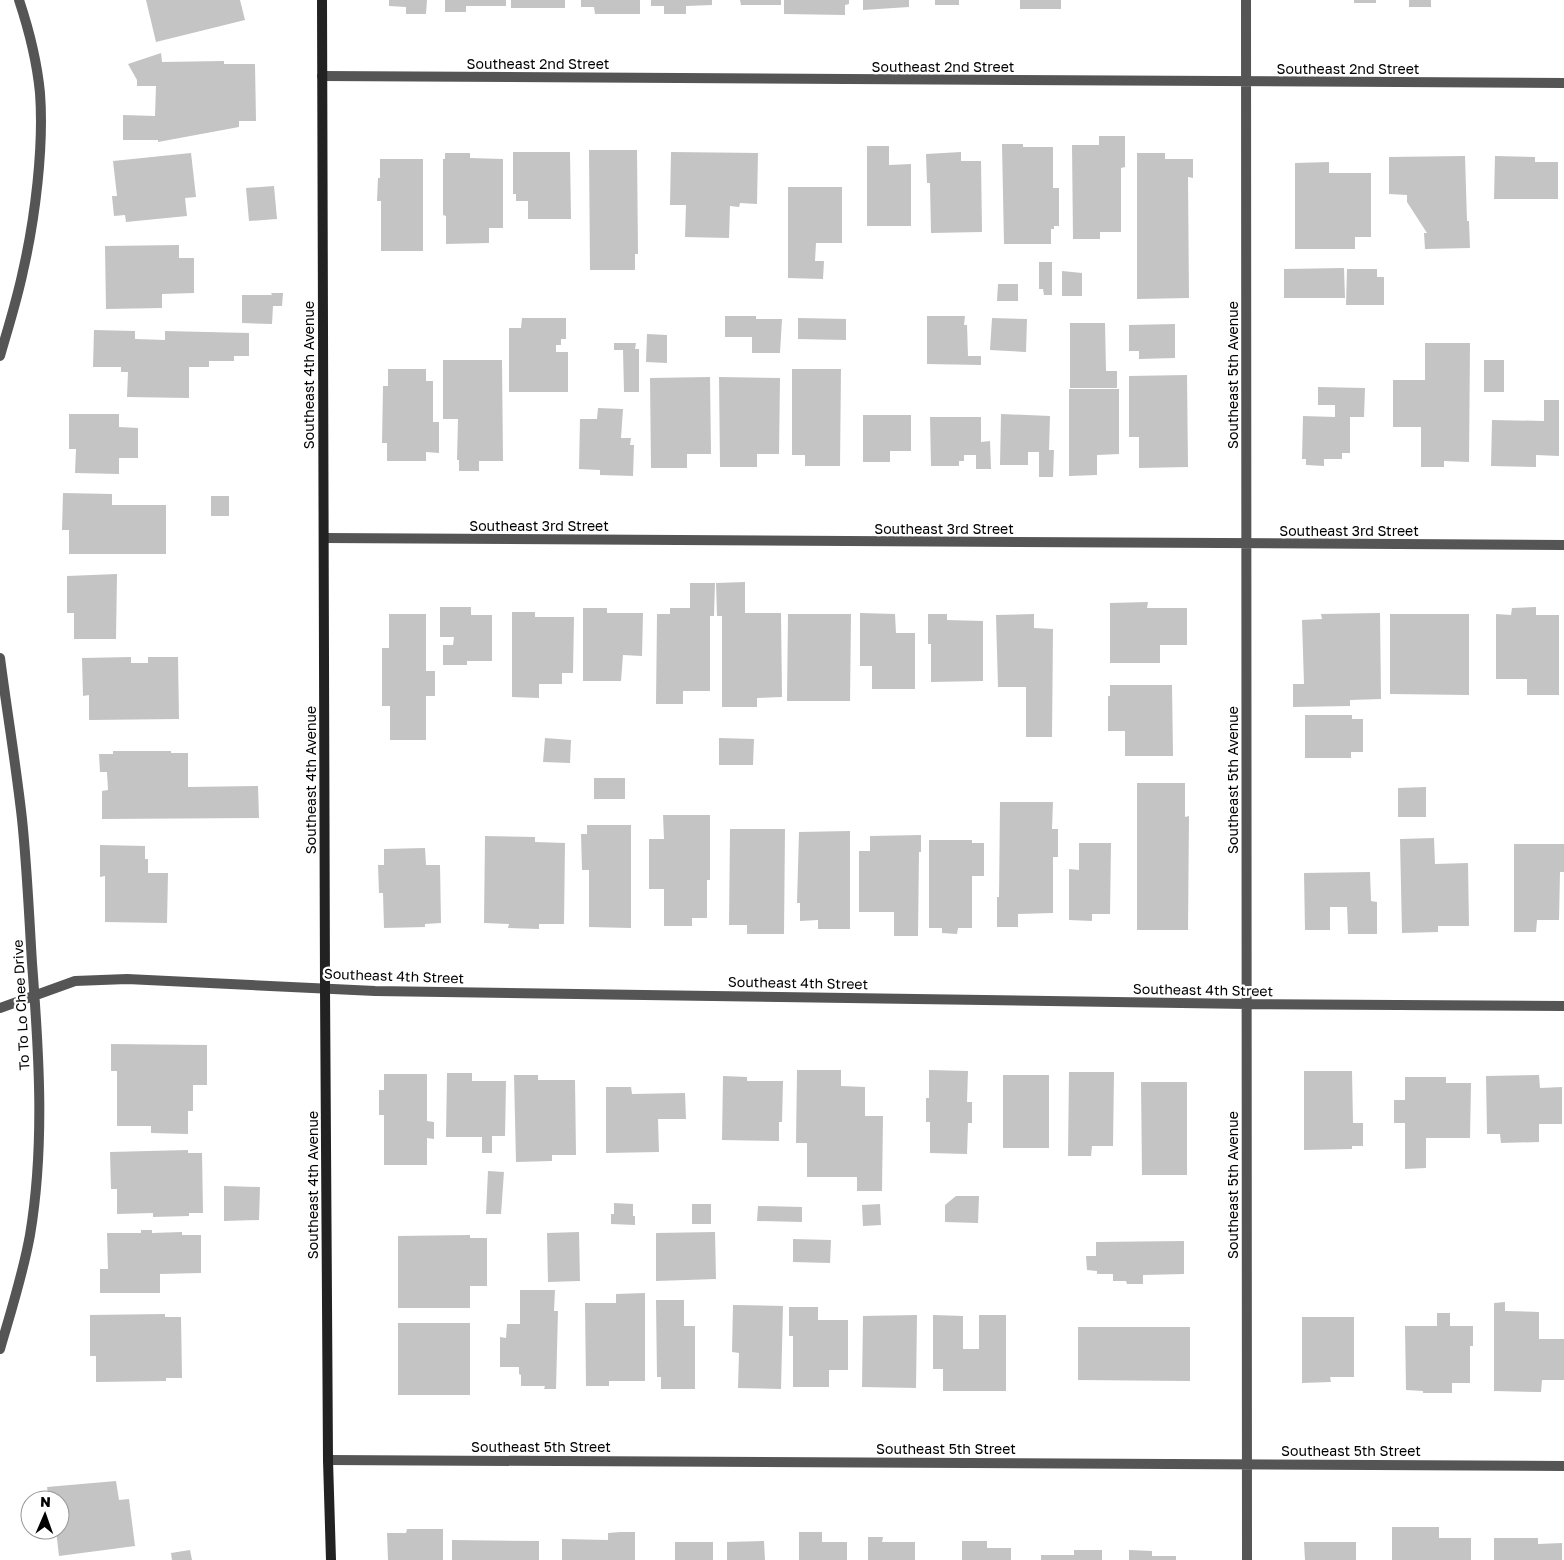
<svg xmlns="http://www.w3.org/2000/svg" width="1564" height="1560" viewBox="0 0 1564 1560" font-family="'Golos Text',sans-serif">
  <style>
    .building { fill: #c4c4c4 }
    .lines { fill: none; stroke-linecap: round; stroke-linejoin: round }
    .street { stroke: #555; stroke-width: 10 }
    .secondary { stroke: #222; stroke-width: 10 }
    .labels { text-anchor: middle; stroke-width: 4.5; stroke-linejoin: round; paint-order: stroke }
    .street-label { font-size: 14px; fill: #000; stroke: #fff }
  </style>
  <rect width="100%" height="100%" fill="#fff"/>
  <!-- building -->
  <path class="building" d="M146 0H240L245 20 156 42Z
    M389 0H427L426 14H406V7L389 6Z
    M445 0H506V6H466V12H445Z
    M511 0H565V8H511Z
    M581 0H640V14H595L594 7H581Z
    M651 0H712V5L686 6V14H664V6H651Z
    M740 0H781V5H741Z
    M784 0H849V4L845 5V15L784 14Z
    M863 0H909V7L863 10Z
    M935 0H959V5H935Z
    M1020 0H1061V9H1020Z
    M1354 0H1376V3H1354Z
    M1409 0H1431V7H1409Z
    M161 53 162 62 224 61V64H255L256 121H239V127L158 142V140H123V115L155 116 156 86H137V80L128 64Z
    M1099 136H1125V167L1121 168V232H1100V239H1073L1072 145H1099Z
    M1002 144H1023V147H1053V188H1059V226H1054V229H1051V244H1004Z
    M867 146H889V165L911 164V226H867Z
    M589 150H637L638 254H635V270H590Z
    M513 152H570L571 219H528V201H516V194H513Z
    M671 152 758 153 757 204 740 203 739 207 730 206 729 238 685 237 686 205H670Z
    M961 152V161H981L982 232 931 233 930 183H927L926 154Z
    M191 153 196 197 185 198 187 216 126 222 125 215 114 216 112 196H117L113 161Z
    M445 153H470V158L503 159V228H489V243L446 244V216L443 215V159H445Z
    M1137 153H1165V159H1193V178L1188 177 1189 298 1137 299Z
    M1465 156 1467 221H1469L1470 248 1425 249 1424 233H1427L1407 202V195L1389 194V157Z
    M1495 156 1535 157V162H1558V199H1494Z
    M380 159H423V251H381V201H377L378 178H380Z
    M1329 162V173H1371V237H1355V249H1295V163Z
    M274 186 277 219 249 221 246 188Z
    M788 187H842V243H816L815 261H824L823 279 788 278Z
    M179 245V258H194V293L162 294V308L106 309 105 246Z
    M1039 262H1052V295H1044L1043 289H1039Z
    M1344 268 1345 298H1284V269Z
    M1347 269H1377V277H1384V305H1346Z
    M1062 271 1082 273V296H1062Z
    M998 284H1018V301H997Z
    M271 293H283L282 306H273L272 324 242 323V295H272Z
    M725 316H756V319H782L780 353H752V337H725Z
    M927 316H965L964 325H967L968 356H981V365L927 364Z
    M522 318H566V339H561V345H556V352H568V392H509V328H521Z
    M798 318 846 319V340L798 339Z
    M992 318 1027 319 1026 352 990 350Z
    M1070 323H1105L1106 371H1117V388H1070Z
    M1175 324V358L1139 359V351H1129V325Z
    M94 330 135 331V339L165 340V331L249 333V356H234V361H209V367H189V398L127 397 128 372H121V367H93Z
    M647 334 667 335V363L646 362Z
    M614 343H636L635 349H639V392H624L623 350H614Z
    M1425 343H1470L1469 462 1444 461V467H1421V427H1393V380H1425Z
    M443 360H502L503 461H479V471H459V460H457L458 419H443Z
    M1484 360H1504V392H1484Z
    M388 369H426V381H433V422H439V453L426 452V461H387V443H382L383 386H388Z
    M792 369H841L840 466H805V455H792Z
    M1187 375 1188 467 1139 468V437H1129V376Z
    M710 377 711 454H687V468H651L650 378Z
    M719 377 780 378 779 454H757V467H720Z
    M1318 387 1365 388 1364 417H1350V453H1342V459H1324V466L1306 465V459H1302L1303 416 1335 417V405H1318Z
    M1069 389H1119V454L1097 455V475L1069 476Z
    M1544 400H1559V456L1536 455V467L1491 466 1492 420 1544 421Z
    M598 408 623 409 621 438H631L630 445H634L633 476 600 475V470L579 469 580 419H597Z
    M69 414H119V427L138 428V458H119V474L75 473 76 449H69Z
    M1001 414 1050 416 1049 450H1054L1053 477H1039V452H1028V465H1000Z
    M863 415H911V451H890V462H863Z
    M930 417H981V442L990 441 991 469H976V455H964V461H959V466H931Z
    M63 493 112 494V505H166V554H69V530H62Z
    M211 496H229V516H211Z
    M117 574 116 639H74V613H67V576Z
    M745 582V613H781L782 697 757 698V707H722V616H717L716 583Z
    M690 583H715L714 616H710V691H683V704H656L657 614H670V608H690Z
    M1148 602 1147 608H1187V645H1160V663H1110V603Z
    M440 607H471V615H492V661H467V665H443V645H453L454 637H440Z
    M1536 607V615H1559V695H1527V679H1496V614L1511 615 1512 608Z
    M583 608H607V613H643L642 656 623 655 621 681H583Z
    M512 612H535V617H574L573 673H562V684H539V698L512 697Z
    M860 613 895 614 896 633H915V689H872V666H860Z
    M1380 613 1381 699 1350 700V706L1293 707V684H1304L1302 620 1322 619 1321 614Z
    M389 614H426V671H435V696H426V740H390V706H382V648H389Z
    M788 614H851L850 701H787Z
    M928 614H947V620L983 621V681L931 682V644H928Z
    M1034 614V628L1053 629 1052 737H1026V687H998L996 615Z
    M1390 614H1469V695L1390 694Z
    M131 657V663H148V657H178L179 719 89 720V695L83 696 82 658Z
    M1110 685H1172L1173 756H1125V731H1108V696H1110Z
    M1305 715H1352V719H1363V752H1351V758H1305Z
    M545 738 571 740 570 763 543 762Z
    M719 738 754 739 753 765H719Z
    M113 751H171V753H188V787L258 786 259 818 102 819V791L108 790 107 772H100L99 754H113Z
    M594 778H625V799H594Z
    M1137 783H1185V817L1189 816 1188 930H1137Z
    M1426 787V817H1398V788Z
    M1000 802H1053L1052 829H1058V857H1053V913L1018 914V927H997V897H999Z
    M663 815H710V880H707V918H692V926H664V889H649V839H664Z
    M587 825H631V928L589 927V870H582L581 834H587Z
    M730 829H785L784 934H747V925H729Z
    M850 831V929H818V920L800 921V903H797L799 832Z
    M921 835V852H919L918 936H894V912H859V851H870V836Z
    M485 836 535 837V842L565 843 564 924H539V929L508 928 509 924 484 923Z
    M1434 838 1435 864 1468 863 1469 926H1438V932L1402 933 1400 839Z
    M929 840H972V843H984V876H972V928H958L957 934 942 933V928H929Z
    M1079 843H1111L1110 914H1092V921L1069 920V869L1079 870Z
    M1514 844H1564V872H1560L1559 920H1537L1536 932H1514Z
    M100 845 145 846V859H148V873H168L167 923 105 922V876L100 877Z
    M425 848 426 865H440L441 923 425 924V927L384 928 383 893H379L378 865H384V849Z
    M1370 872 1371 901 1377 902V934H1348L1347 907H1330V930H1305L1304 873Z
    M111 1044 207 1045V1085H193V1111H188V1134L151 1133V1126H117V1071H111Z
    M797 1070H841V1086L865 1087V1116H883L882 1191H857V1177H807V1143H796Z
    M929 1070 968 1071 967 1102H972V1123H968L967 1154 930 1153V1122H926V1098H929Z
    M1304 1071H1352L1353 1123H1363V1146H1352V1149L1304 1150Z
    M1069 1072H1114L1113 1146H1092L1091 1156H1068Z
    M447 1073H472V1081H506L505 1136H492V1153H482V1137H446Z
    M384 1074H427V1121L434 1122V1139L427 1138V1165H384V1115H379V1090H384Z
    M514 1075H538V1080H575L576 1155H552V1161L516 1162Z
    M1003 1075H1049V1148H1003Z
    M1539 1075 1540 1088 1562 1087V1124H1539V1142L1501 1143 1500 1134H1487L1486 1076Z
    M723 1076 747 1077V1081H783L782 1122H779V1141L722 1140Z
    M1405 1077H1446V1083H1471L1470 1138H1426V1168L1405 1169V1123H1394V1100H1405Z
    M1141 1082H1187V1175H1142Z
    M606 1087H631L632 1094 685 1093 686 1119H658L659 1152 606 1153Z
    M188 1150V1153H202L203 1213H189V1216L153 1217V1213L117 1214V1189H111L110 1152Z
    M488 1171 504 1172 501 1214H486Z
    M224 1186 260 1187 259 1220 224 1221Z
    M956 1196H979L978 1223 945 1222V1205Z
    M614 1203 633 1204V1216H635V1225L611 1224V1214H614Z
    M692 1204H711V1224H692Z
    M880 1204 881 1225 863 1226 862 1205Z
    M758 1206 802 1207V1222L757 1221Z
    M141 1230H152V1233L182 1232V1235H201V1273L160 1274V1293H100V1269H108L107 1233H141Z
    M579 1232 580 1281 548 1282 547 1233Z
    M715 1232 716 1279 656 1281V1233Z
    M470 1235V1238H487V1286H470V1308H398V1236Z
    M793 1239 831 1240 830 1263 793 1262Z
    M1184 1241V1274L1143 1275V1284H1127L1126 1281H1113V1274H1097V1271L1087 1270 1086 1256H1096V1242Z
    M520 1290H555L554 1311H558L556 1389H544L545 1386H521V1375L519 1374V1367H500V1337L506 1338 507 1324H520Z
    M645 1293V1381H609V1386H586L585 1303H616V1294Z
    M656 1300H684V1326H695V1389H661V1377H657Z
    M1505 1302V1311L1539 1312V1339H1564V1380H1542L1541 1392 1494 1391V1303Z
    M733 1305 783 1306 781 1389 738 1388 739 1353 732 1352Z
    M789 1307H818V1320H848V1370H829V1387H793V1336H789Z
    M1437 1313H1450V1326H1473V1346H1470V1383H1452V1393H1423V1391L1406 1390 1405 1326H1437Z
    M165 1314V1317H181L182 1378H166V1381L96 1382V1356H90V1315Z
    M917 1315 916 1388 862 1387 863 1316Z
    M933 1315 963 1316V1349H979V1315H1006V1391H943V1369H933Z
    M1302 1317H1354V1377H1330L1331 1382 1302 1383Z
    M398 1323H470V1395H398Z
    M1078 1327H1190V1381L1078 1380Z
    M116 1481 119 1500 129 1499 135 1546 59 1556 56 1530H60V1500H49L47 1487Z
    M1392 1527H1439V1538H1471V1560H1392Z
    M407 1529H443V1560H388L387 1533H406Z
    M621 1532H635V1560H562V1539L608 1540V1533Z
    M799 1532H822V1542H847V1560H799Z
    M868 1537H883L882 1542H915V1560H868Z
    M1494 1538H1538V1544L1562 1543V1560H1494Z
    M452 1540 539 1541V1560H452Z
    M764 1541 765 1560H727V1542Z
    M962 1541H987V1548H1011V1560H962Z
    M675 1542H713V1560H675Z
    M1304 1542H1356V1560H1305Z
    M190 1550 192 1560H172L171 1553Z
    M1074 1550H1102V1560H1041V1555H1074Z
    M1129 1550 1152 1551V1556H1176V1560H1129Z"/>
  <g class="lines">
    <!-- street -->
    <path class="street" d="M1246 0 1247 1560
      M322 76 1564 83
      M0 356C8 328 17 300 23 271 35 219 44 147 40 93 37 62 29 30 19 0
      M324 538 1564 545
      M0 658C7 712 16 765 22 819 27 867 29 915 32 963 39 1053 45 1146 30 1235 23 1274 11 1311 0 1349
      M0 1008 75 981 127 979 375 991 1247 1004 1564 1006
      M328 1460 1564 1466"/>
    <!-- secondary -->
    <path class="secondary" d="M322 0 325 988 328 1460 331 1560"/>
  </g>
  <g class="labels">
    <!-- street labels -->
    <g class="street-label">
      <text x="538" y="69">Southeast 2nd Street</text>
      <text x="943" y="72">Southeast 2nd Street</text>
      <text x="1348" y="74">Southeast 2nd Street</text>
      <text transform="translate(309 375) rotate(-90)" y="5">Southeast 4th Avenue</text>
      <text transform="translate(1233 375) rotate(-90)" y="5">Southeast 5th Avenue</text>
      <text x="539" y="531">Southeast 3rd Street</text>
      <text x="944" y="534">Southeast 3rd Street</text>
      <text x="1349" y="536">Southeast 3rd Street</text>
      <text transform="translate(311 780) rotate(-90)" y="5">Southeast 4th Avenue</text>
      <text transform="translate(1233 780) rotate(-90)" y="5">Southeast 5th Avenue</text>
      <text transform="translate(394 976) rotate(2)" y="5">Southeast 4th Street</text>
      <text transform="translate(798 983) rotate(1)" y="5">Southeast 4th Street</text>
      <text transform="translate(1203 990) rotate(1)" y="5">Southeast 4th Street</text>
      <text transform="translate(21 1005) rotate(-93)" y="5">To To Lo Chee Drive</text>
      <text transform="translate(313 1185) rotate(-90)" y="5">Southeast 4th Avenue</text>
      <text transform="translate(1233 1185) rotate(-90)" y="5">Southeast 5th Avenue</text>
      <text x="541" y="1452">Southeast 5th Street</text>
      <text x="946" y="1454">Southeast 5th Street</text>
      <text x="1351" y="1456">Southeast 5th Street</text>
    </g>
  </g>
  <!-- north arrow -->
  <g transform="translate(45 1515) rotate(2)"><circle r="24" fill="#ffffff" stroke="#999999"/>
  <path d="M0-4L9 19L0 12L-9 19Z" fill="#000000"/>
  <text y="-8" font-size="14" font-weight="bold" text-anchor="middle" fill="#000000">N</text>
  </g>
</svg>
